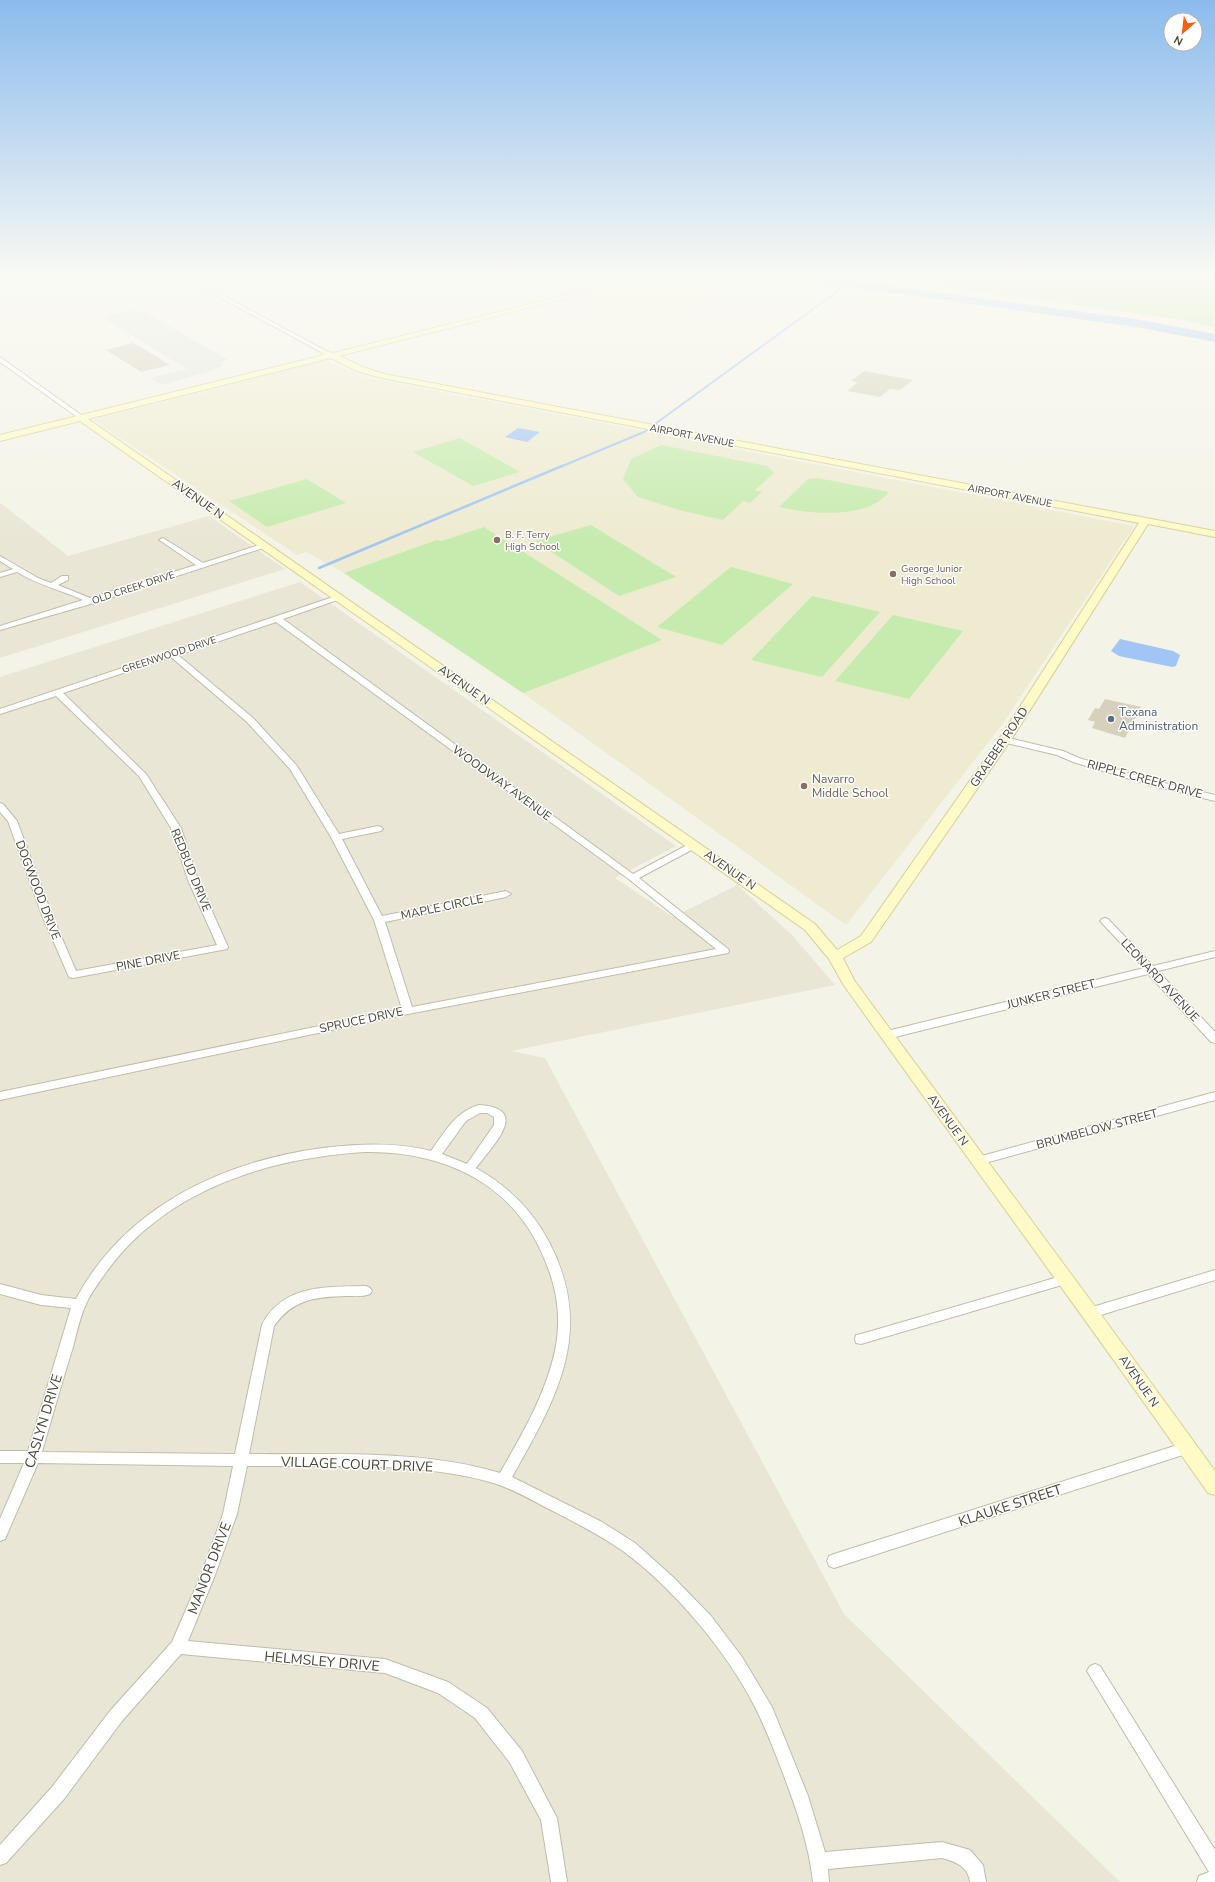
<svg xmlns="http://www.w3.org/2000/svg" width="1215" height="1882" viewBox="0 0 1215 1882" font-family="'Nunito Sans',sans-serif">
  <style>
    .residential { fill: #e9e6d5 }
    .commercial { fill: #f7edd1 }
    .education { fill: #eeebd0 }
    .green { fill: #c6ebae }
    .parking { fill: #e5e4df }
    .water { fill: #a1c5f4 }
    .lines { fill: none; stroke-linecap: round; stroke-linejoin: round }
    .stream-far1 { stroke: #a1c5f4; stroke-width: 2 }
    .stream { stroke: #a1c5f4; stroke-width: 2.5 }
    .river { fill: #a1c5f4; fill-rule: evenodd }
    .building { fill: #d7d0bc }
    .street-casing { stroke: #c1bca9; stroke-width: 2 }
    .secondary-casing { stroke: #d7d095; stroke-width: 2 }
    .street { fill: #fff; fill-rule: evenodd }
    .secondary { fill: #fffac7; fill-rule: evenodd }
    .education-dot { fill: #8d6e63; stroke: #fff; stroke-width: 1.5 }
    .service-dot { fill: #5c6f8a; stroke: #fff; stroke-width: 1.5 }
    .labels { text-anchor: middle; stroke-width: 3; stroke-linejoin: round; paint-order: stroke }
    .far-street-label { font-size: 10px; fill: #484436; stroke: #fff }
    .far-education-label { font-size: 10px; fill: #785e54; stroke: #fff; text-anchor: start }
    .street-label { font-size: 12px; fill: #484436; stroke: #fff }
    .service-label { font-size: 12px; fill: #4e5e75; stroke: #fff; text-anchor: start }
    .education-label { font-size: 12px; fill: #785e54; stroke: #fff; text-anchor: start }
    .near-street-label { font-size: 14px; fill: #484436; stroke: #fff }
  </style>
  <rect width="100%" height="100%" fill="#f4f3e7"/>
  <!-- residential -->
  <path class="residential" d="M0 504H2L68 556 209 516 285 569 0 658Z
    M300 582 676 846 615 878 673 917 737 885 792 935 835 985 511 1051 545 1058 844 1614 1120 1882H0V677Z"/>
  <!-- commercial -->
  <path class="commercial" d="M650 279H677L723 296 627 321 573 298Z"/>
  <!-- education -->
  <path class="education" d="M327 361 364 377 1134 526 1001 726 846 925 523 693 344 573 306 552 297 555 93 420 319 362Z"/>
  <!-- green -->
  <path class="green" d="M885 279H1215V328L1184 320Z
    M460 438 520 472 473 486 413 452Z
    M661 445 767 466 774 473 755 490 762 492 750 503 743 501 723 520 679 510 638 497 623 479 631 459Z
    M818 478 889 492C867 520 810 514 779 507L808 479Z
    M307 479 346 503 267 527 229 501Z
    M591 525 676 577 619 596 535 541Z
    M484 527 662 640 523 693 344 573 437 540 442 541Z
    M731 567 793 584 722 645 657 627Z
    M812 596 880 612 822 677 751 660Z
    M893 615 963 631 909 699 835 681Z"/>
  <!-- parking -->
  <path class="parking" d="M133 310 137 312 143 311 175 329 171 331 176 330 181 332 176 334 181 333 229 360 222 362 223 365 220 367 205 373 161 385 150 378 187 369 105 319 110 318 107 316Z"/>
  <!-- water -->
  <path class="water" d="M518 428 540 432 527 442 505 437Z
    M1120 639 1173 651 1180 655 1176 666 1172 667 1119 656 1111 651Z"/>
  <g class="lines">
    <!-- stream-far1 -->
    <path class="stream-far1" d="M560 467 644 432 838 291 843 283"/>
    <!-- stream -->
    <path class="stream" d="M319 568 562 466"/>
    <!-- river -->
    <path class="river" d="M810 279H837L1136 319 1215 334V342L1136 327 816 282Z"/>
  </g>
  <!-- building -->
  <path class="building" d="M133 343 161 359H160L169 365 141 372 106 350Z
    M864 371 913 380 900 390 890 389 880 397 847 391 858 382 851 381Z
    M1105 699 1141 707 1125 738 1092 728 1095 722 1088 720 1095 708 1099 709Z"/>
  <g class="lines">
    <!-- street casing -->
    <g class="street-casing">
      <path id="street" d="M186 279H192L328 352 323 353Z
        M0 357 84 417V419H80L0 362Z
        M163 538 203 563 262 544 269 546 94 603 0 630V626L83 600C61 590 38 585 17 572L0 577V573L13 569 0 561V556L38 578 51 583 62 576H68V580L58 585 90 598 196 565 161 541 159 540Z
        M336 596H339L343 598 283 619 633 874 691 843H697L699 845 697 847 639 878 728 949 729 951 728 953 408 1014 0 1100V1092L402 1009 374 920 331 837 290 769 247 722 171 657 63 693 146 774 181 828 198 880 228 947 227 949 73 978 69 977 42 915 8 821 0 812V803L3 804 17 821 52 915 76 971 217 945 188 880 171 828 139 776 56 696 0 714V709L167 653 168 651H173ZM276 622 630 880 716 949 412 1007 385 922 506 897 511 894 506 891 382 916 342 839 381 831 383 829 381 827 378 826 339 834 297 766 253 718 178 655Z
        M1005 737 1063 751 1079 758 1156 781 1215 795V801L1150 785 1073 762 1057 755 1002 742 1001 740Z
        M1105 918 1108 919 1153 966 1215 951V957L1158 971 1215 1032V1043L1211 1042 1148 974 887 1039 882 1035 887 1031 1144 968 1102 923 1100 921 1102 919Z
        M1215 1092V1100L978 1165 974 1164 972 1161 974 1158 978 1157Z
        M479 1105C532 1108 492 1146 476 1168 508 1186 532 1210 549 1242 596 1331 556 1399 512 1477L602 1522 635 1543 673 1577 711 1616 742 1657 772 1707 808 1796 825 1852 942 1842 970 1850 983 1865 986 1882H970C968 1866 956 1862 942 1858L828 1869 829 1882H813C809 1845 797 1811 784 1776 775 1752 766 1729 755 1707 727 1651 673 1588 623 1551 600 1535 576 1523 551 1510 531 1500 512 1488 490 1482 415 1461 325 1467 247 1466L237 1514 215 1575 188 1641 385 1659 448 1682 487 1708 522 1751 557 1818 567 1882H551L541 1820 510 1763 475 1718 438 1693 385 1673 181 1654 122 1721 64 1799 6 1863 0 1865V1845L52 1787 110 1711 172 1642 201 1575 223 1514 233 1466 38 1463 5 1539 0 1541V1519L24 1463H0V1451H28L71 1308 41 1305 0 1294V1284L41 1295 76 1299C125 1207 223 1161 323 1148 359 1144 396 1142 431 1151 445 1132 455 1112 479 1105ZM480 1113H487L494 1117V1125L467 1164 442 1154 466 1121ZM365 1152C445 1151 516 1184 546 1263 557 1289 561 1317 556 1346 547 1392 523 1433 500 1473 421 1449 330 1455 249 1454L274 1326C293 1299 315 1297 346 1296 354 1296 363 1297 370 1294L372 1291 370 1288 366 1286C326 1287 283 1284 262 1325L235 1454 42 1452C52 1417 62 1382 73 1347 77 1332 80 1316 87 1302 92 1291 100 1281 107 1271 166 1190 267 1158 365 1152Z
        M1215 1270V1280L1091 1318 1086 1317 1085 1313 1086 1309Z
        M1065 1275 1069 1277 1071 1280 1069 1283 861 1344 856 1343 855 1339 856 1335 861 1334Z
        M1187 1442 1192 1444 1194 1448 1192 1452 834 1568 829 1566 827 1561 829 1556 834 1554Z
        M1095 1664 1100 1666 1215 1850V1882H1197L1199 1876 1209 1872 1090 1676 1087 1671 1090 1666Z"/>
    </g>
    <!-- secondary casing -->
    <g class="secondary-casing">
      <path id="secondary" d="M631 279H642L339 356 363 367 384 374 1215 531V537L1148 524 1011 740 871 942 843 958 854 980C974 1144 1096 1306 1215 1471V1495L1208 1493C1088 1322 964 1154 843 984L829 959 805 930 80 421 0 441V435L324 355 321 352 322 350 333 353ZM331 358 357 371 382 378 1139 523 999 739 861 936 837 950 815 924 88 419Z"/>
    </g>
    <!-- street -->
    <use href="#street" class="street"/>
    <!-- secondary -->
    <use href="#secondary" class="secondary"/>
  </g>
  <!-- sky -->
  <linearGradient id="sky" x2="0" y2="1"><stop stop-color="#8bbbed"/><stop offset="0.51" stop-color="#fafaf4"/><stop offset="1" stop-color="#fafaf4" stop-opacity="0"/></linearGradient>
  <rect width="1215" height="542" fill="url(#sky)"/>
  <!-- markers -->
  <g class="education-dot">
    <circle cx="497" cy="540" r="4"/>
    <circle cx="893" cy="574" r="4"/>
    <circle cx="804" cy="786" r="4"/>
  </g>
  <circle class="service-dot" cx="1111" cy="719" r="4"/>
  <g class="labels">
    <!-- far-street labels -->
    <g class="far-street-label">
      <text transform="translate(692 435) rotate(11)" y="4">AIRPORT AVENUE</text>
      <text transform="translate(1010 495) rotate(11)" y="4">AIRPORT AVENUE</text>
      <text transform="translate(133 587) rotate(-18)" y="4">OLD CREEK DRIVE</text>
      <text transform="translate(169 654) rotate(-18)" y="4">GREENWOOD DRIVE</text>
    </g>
    <!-- far-education labels -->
    <g class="far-education-label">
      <text x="505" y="538">B. F. Terry<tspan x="505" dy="12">High School</tspan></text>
      <text x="901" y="572">George Junior<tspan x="901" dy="12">High School</tspan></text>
    </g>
    <!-- street labels -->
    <g class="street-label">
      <text transform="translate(198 499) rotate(35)" y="4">AVENUE N</text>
      <text transform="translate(464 685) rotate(35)" y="4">AVENUE N</text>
      <text transform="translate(999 747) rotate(-56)" y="4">GRAEBER ROAD</text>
      <text transform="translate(1145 779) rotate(15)" y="4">RIPPLE CREEK DRIVE</text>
      <text transform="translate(502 783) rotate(36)" y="4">WOODWAY AVENUE</text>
      <text transform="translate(191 870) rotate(68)" y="4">REDBUD DRIVE</text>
      <text transform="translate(730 870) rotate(35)" y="4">AVENUE N</text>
      <text transform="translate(38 890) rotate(69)" y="4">DOGWOOD DRIVE</text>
      <text transform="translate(442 907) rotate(-12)" y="4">MAPLE CIRCLE</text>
      <text transform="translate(148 961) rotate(-11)" y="4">PINE DRIVE</text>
      <text transform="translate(1160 980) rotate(47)" y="4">LEONARD AVENUE</text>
      <text transform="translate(1051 994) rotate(-14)" y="4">JUNKER STREET</text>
      <text transform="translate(361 1020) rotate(-12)" y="4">SPRUCE DRIVE</text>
      <text transform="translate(948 1120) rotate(54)" y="4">AVENUE N</text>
      <text transform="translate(1097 1129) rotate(-15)" y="4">BRUMBELOW STREET</text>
      <text transform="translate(1139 1381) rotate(55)" y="4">AVENUE N</text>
    </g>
    <!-- service labels -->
    <g class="service-label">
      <text x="1119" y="716">Texana<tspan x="1119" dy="14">Administration</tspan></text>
    </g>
    <!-- education labels -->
    <g class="education-label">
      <text x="812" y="783">Navarro<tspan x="812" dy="14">Middle School</tspan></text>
    </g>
    <!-- near-street labels -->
    <g class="near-street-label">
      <text transform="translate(43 1421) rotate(-73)" y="5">CASLYN DRIVE</text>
      <text transform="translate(357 1464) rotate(2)" y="5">VILLAGE COURT DRIVE</text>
      <text transform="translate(1010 1505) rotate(-18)" y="5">KLAUKE STREET</text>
      <text transform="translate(209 1568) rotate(-69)" y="5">MANOR DRIVE</text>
      <text transform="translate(322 1661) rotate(5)" y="5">HELMSLEY DRIVE</text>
    </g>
  </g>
  <!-- north arrow -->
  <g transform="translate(1183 32) rotate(208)"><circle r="19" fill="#ffffff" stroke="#b6b4af"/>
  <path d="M0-3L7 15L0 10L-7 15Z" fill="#ff5c14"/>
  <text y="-6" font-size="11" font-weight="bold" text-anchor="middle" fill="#484436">N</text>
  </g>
</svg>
